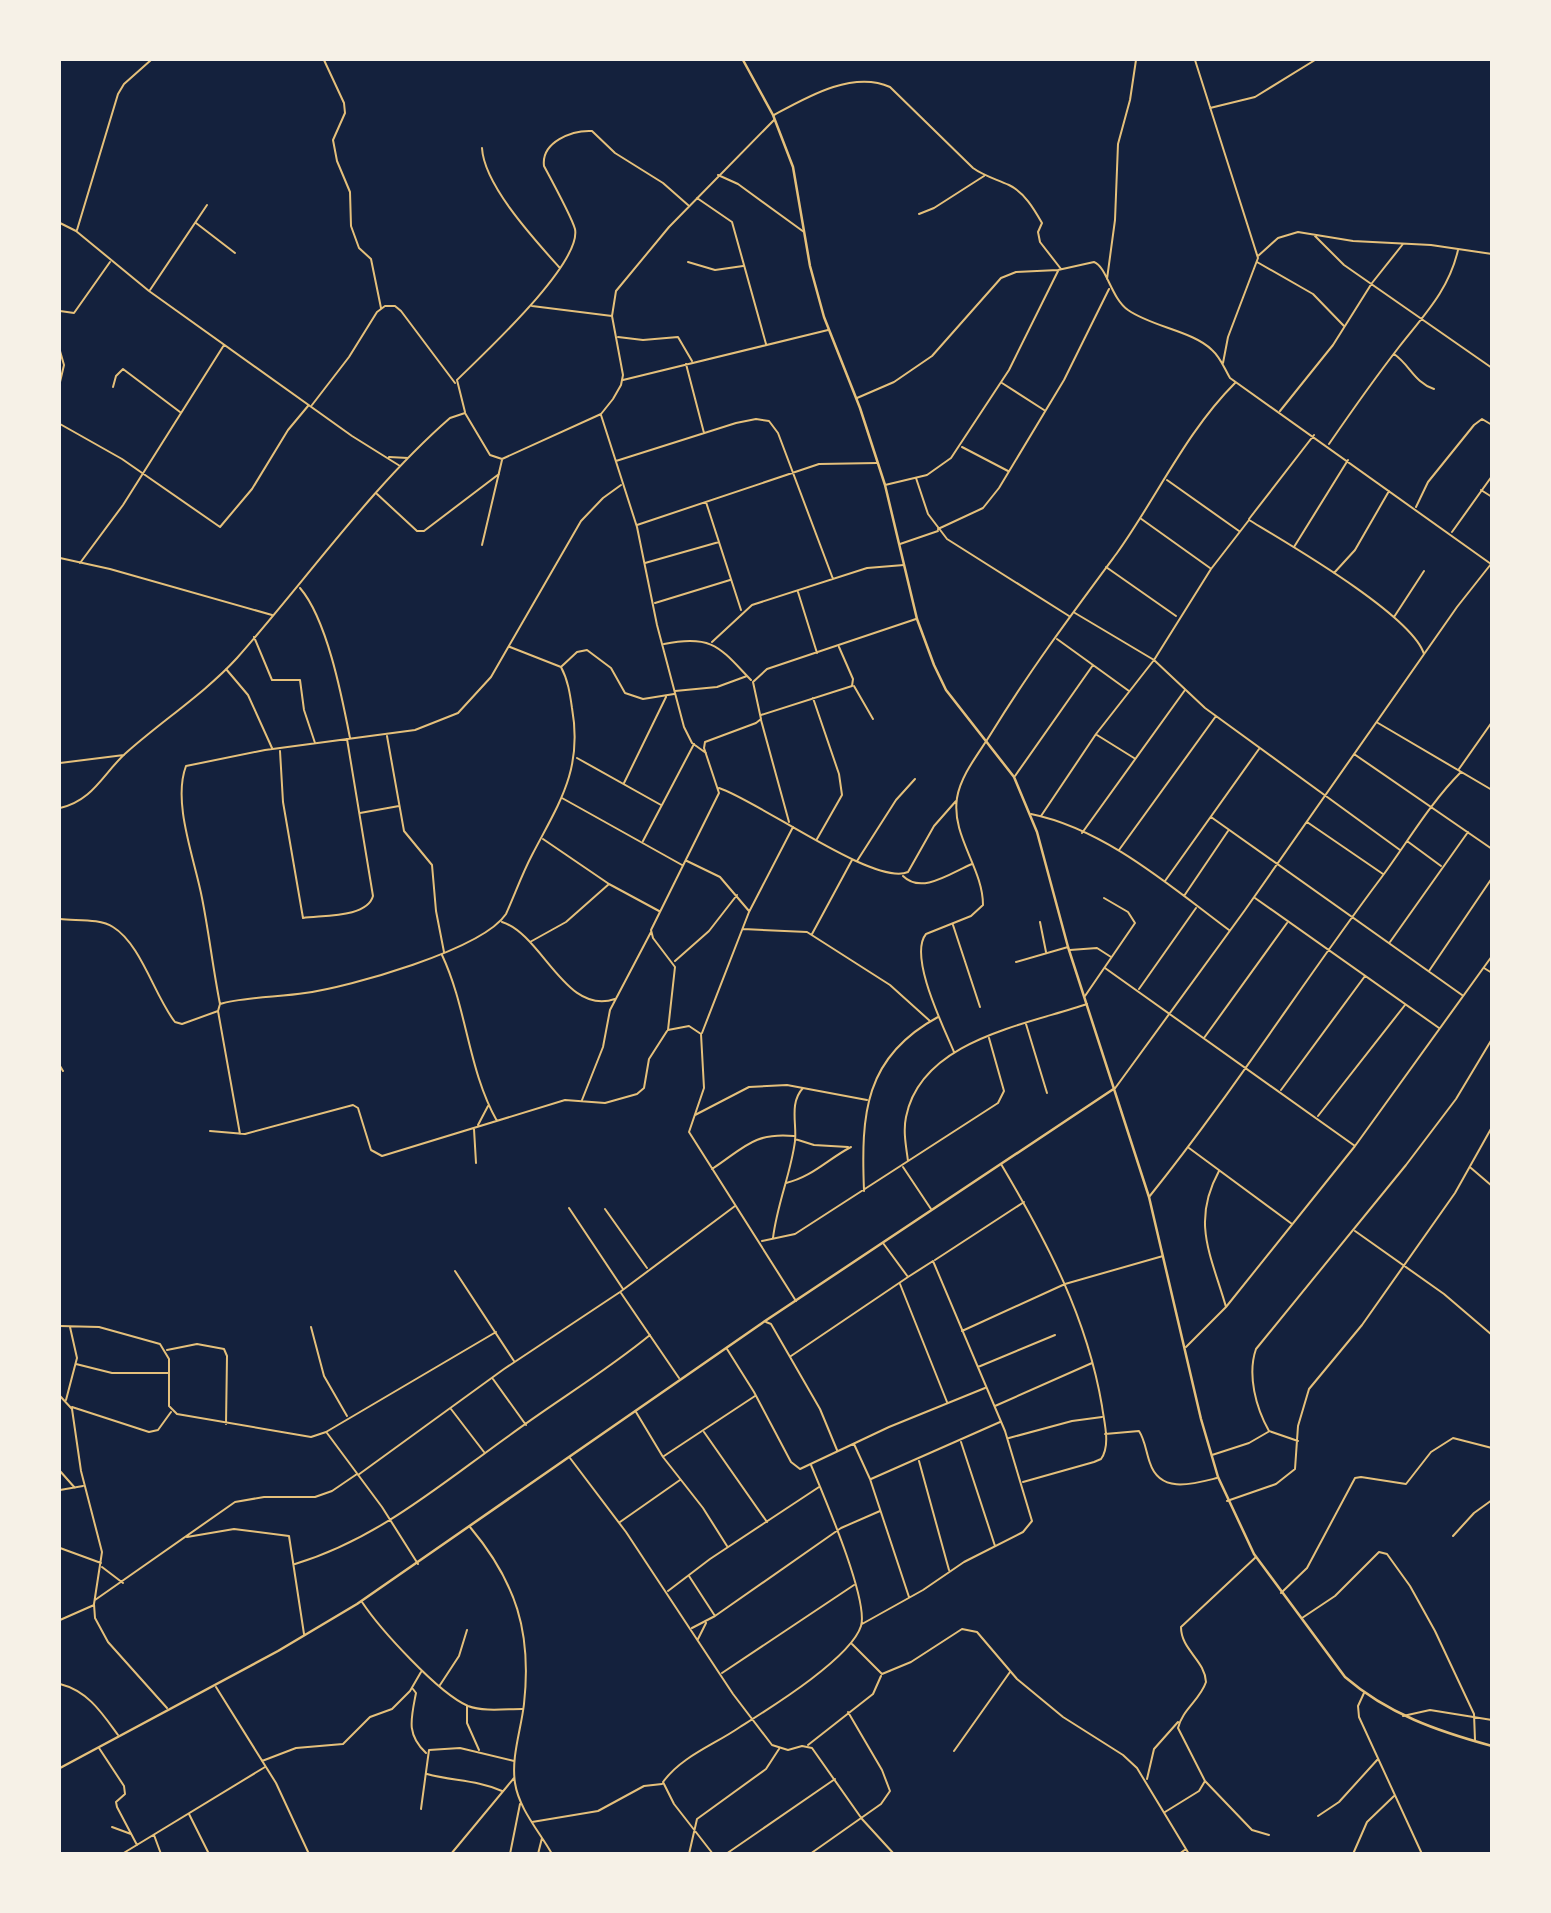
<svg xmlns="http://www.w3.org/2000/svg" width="1551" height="1913" viewBox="0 0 1551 1913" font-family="'Asap Condensed',sans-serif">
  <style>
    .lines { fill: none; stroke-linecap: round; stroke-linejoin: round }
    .minor { stroke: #e5c07b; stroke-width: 2 }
    .secondary { stroke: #e5c07b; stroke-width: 2.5 }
  </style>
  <rect width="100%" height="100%" fill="#14213d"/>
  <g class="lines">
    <!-- minor -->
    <path class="minor" d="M324 60 344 103 345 113 333 140 337 161 350 192 351 226 359 248 371 259 381 308
      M1195 60 1258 258 1228 337 1223 363
      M1210 108 1255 97 1315 60
      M774 115C807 97 853 70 890 87L973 168C984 176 996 179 1009 185 1024 192 1034 209 1042 223L1038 232 1040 242 1061 269
      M482 148C484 185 534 239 559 267
      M718 175 738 184 804 232
      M697 198 732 222 766 344
      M919 214 934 208 984 176
      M60 223 76 231 149 291 352 436 400 466
      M196 223 235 253
      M77 230 118 94 124 84 151 60
      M1315 236 1344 265 1492 368
      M1258 256 1278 238 1298 232 1353 241 1431 245 1492 254
      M688 262 715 270 743 266
      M1257 262 1313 294 1344 326
      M1107 279 1115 220 1118 144 1130 100 1136 60
      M150 290 207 205
      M532 306 612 316
      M60 311 74 313 110 262
      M618 337 643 340 678 337 692 361
      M60 351 64 365 60 382
      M1394 354C1410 365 1414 382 1434 389
      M686 364 704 433
      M623 380 828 330
      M1002 383 1044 410
      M113 387 116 376 123 369 180 412
      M857 398 894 382 932 356 1001 278 1016 272 1058 270 1094 262C1107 267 1111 298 1128 310 1152 327 1193 331 1212 350 1221 358 1224 368 1230 378L1491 564 1457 607 1245 910 1116 1087
      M312 405 349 357 377 312 385 306H395L401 311 455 383
      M1280 411 1333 345 1372 283 1403 244
      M465 412 457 380C481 356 582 264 575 229 572 218 551 179 544 166 541 142 572 130 592 131L615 153 663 183 688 205
      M601 415 637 527 657 625 684 727 692 743 706 753
      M60 424 122 459 220 527 252 489 288 430 308 406
      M1329 444C1351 412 1375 378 1399 347 1424 315 1449 290 1458 250
      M962 447 1008 471
      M389 457 408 458
      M616 461 736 423 756 419 769 421 778 433 833 579
      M916 478 928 514 947 539 1069 616
      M1167 480 1239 531
      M885 485 927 475 951 458 1009 370 1058 271
      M1481 490 1492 497
      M377 494 417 531H424L499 474
      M706 502 741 610
      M1416 507 1428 482 1474 425 1482 419 1492 425
      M1140 518 1210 568
      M1249 519 1314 435
      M637 525 819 464 877 463
      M938 529 983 508 999 488 1064 380 1109 289
      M1452 532 1492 476
      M900 544 938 531
      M482 545 502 460
      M1294 547 1348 460
      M60 558 110 569 272 615
      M80 563 123 505 224 345
      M645 563 719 542
      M1106 567 1176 616
      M1334 573 1355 550 1389 491
      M300 588C327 619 342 697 350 738
      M798 592 817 653
      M655 603 730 580
      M1075 613 1154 660 1205 708 1400 850
      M1394 617 1424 571
      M254 637 272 680H300L304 710 315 743
      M1057 639 1129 691
      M712 642 752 605 867 568 904 565
      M664 644C713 634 720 648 751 680
      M562 666 577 652 587 650 611 668 625 693 643 699 674 694
      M226 669 248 695 272 748
      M854 686 873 719
      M675 691 717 687 747 676
      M813 698 839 774 842 795 817 839
      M761 715 852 686 853 679 839 647
      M761 720 789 822
      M1378 723 1492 790
      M1097 735 1134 758
      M387 736 404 831 432 865 436 911 444 952
      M280 751 283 802 303 918C322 915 367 918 373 896L347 739
      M1354 754 1492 849
      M577 758 661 805
      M60 763 124 755
      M1459 769 1492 722
      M1015 776 1093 665
      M624 783 666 697
      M719 788C759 801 875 887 908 872L934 826 956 801
      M562 798 682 865
      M60 808C94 800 103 773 127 752 163 720 205 693 237 658 306 580 372 486 450 418L465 413 490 455 502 459 601 414 613 399 621 385 623 375 612 316 616 291 669 227 774 120
      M360 813 399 806
      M1031 814C1105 829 1170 886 1229 930
      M1041 816 1096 734 1154 660 1211 569 1249 520C1287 543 1412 615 1424 654
      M1211 817 1462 995
      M1307 822 1383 874
      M1082 833 1185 690
      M543 839 609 884 659 911
      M643 841 694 744
      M1407 841 1441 866
      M1119 850 1216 716
      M687 861 720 877 749 911
      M857 861 896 800 915 779
      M903 876C922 895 952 872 972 864
      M1165 881 1259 749
      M1184 896 1228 831
      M1255 898 1439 1028
      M60 919C75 921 100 918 113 927 141 944 155 997 175 1022L182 1024 218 1011
      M502 922C543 935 565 1016 615 999
      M1040 922 1046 952
      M953 925 980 1007
      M743 929 807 932 890 985 930 1021
      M812 934 852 860
      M530 942 566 922 609 884
      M1390 942 1468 832
      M1070 950 1097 948 1111 957
      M442 955C467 1008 468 1070 497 1121
      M675 961 709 931 737 895
      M1016 962 1068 947
      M1105 968 1355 1146
      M1484 968 1492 973
      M1429 971 1492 878
      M1139 989 1196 908
      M1085 996 1135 923 1128 912 1104 898
      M220 1004C213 969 209 933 202 898 195 860 172 803 186 766L265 750 415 730 458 713 491 677 581 521 603 498 621 485
      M1026 1024 1047 1093
      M702 1033 749 912 793 827
      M1204 1038 1287 923
      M954 1052C944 1028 908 956 926 934L971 916 983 905C983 868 951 836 957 798 961 774 980 752 992 732 1030 670 1074 611 1117 553 1157 497 1186 432 1235 383
      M60 1066 63 1071
      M1281 1090 1365 976
      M582 1100 603 1047 610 1010 651 932
      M695 1115 749 1087 787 1085 867 1100
      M1318 1116 1405 1005
      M478 1125 488 1106
      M474 1129 476 1163
      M210 1131 245 1134 353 1105 358 1108 371 1150 382 1156 565 1100 605 1103 637 1094 644 1088 649 1059 667 1031
      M240 1134 218 1011 220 1004C241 997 281 997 305 993 349 987 482 950 506 914 515 894 522 874 532 855 559 803 583 770 572 708 570 694 568 680 561 667L510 647
      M795 1139 814 1145 848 1147
      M1189 1148 1292 1224
      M908 1161C906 1146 903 1131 906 1117 921 1040 1026 1025 1087 1004
      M1001 1164C1046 1240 1087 1317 1102 1406 1104 1422 1111 1445 1101 1459L1094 1462 1023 1482
      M903 1167 931 1209
      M1471 1168 1492 1186
      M712 1169C744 1148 754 1132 794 1136
      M1219 1171C1191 1222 1211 1255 1226 1307
      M786 1183C812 1177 828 1159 851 1147
      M864 1191C861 1114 864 1057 938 1017
      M1149 1197C1232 1094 1302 983 1381 878 1407 843 1430 803 1461 772
      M569 1208 623 1289
      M605 1209 647 1268
      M1355 1231 1444 1294 1492 1335
      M773 1238C777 1204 791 1173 795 1141 797 1124 789 1103 803 1088
      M762 1241 795 1234 998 1103 1004 1091 989 1038
      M935 1260 1024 1202
      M455 1271 514 1361
      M900 1284 947 1402
      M621 1293 679 1378
      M796 1301 689 1132 704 1088 701 1034 689 1026 668 1030 675 967 653 938 651 930 719 793 704 748 705 742 756 723 761 719 753 682 767 669 916 619
      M766 1322 771 1324 820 1409 837 1450
      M60 1326 99 1327 160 1344 169 1359V1406L177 1414 311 1437 326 1432 496 1332
      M311 1327 324 1376 347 1416
      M962 1331 1065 1284 1163 1256
      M1186 1347 1226 1307 1355 1146 1492 956
      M727 1349 754 1392 791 1462 800 1469 889 1427 985 1388
      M167 1350 197 1344 224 1349 227 1356 226 1424
      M791 1356 908 1277
      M76 1364 112 1373H169
      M978 1367 1055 1335
      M493 1379 526 1425
      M60 1396 72 1409 81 1471 102 1552 94 1604 95 1618 108 1642 167 1708
      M66 1400 77 1358 70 1327
      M995 1406 1092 1363
      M72 1407 149 1432 158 1430 171 1412
      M451 1409 484 1452
      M636 1412 663 1457 703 1508 727 1546
      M704 1432 767 1522
      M327 1433 382 1507 418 1564
      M1105 1434 1139 1431C1145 1440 1146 1452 1150 1463 1160 1494 1193 1484 1217 1478
      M1009 1438 1072 1421 1102 1417
      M1298 1441 1269 1431C1256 1408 1247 1375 1256 1349L1406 1165 1456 1099 1492 1039
      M961 1442 995 1546
      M854 1444 870 1479 909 1597
      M1212 1455 1249 1443 1268 1432
      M664 1456 755 1396
      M570 1458 626 1532 733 1694 772 1745 788 1750 802 1746 812 1748 862 1819 894 1854
      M919 1461 949 1570
      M60 1471 75 1488
      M358 1475 504 1369 620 1292 735 1206
      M871 1479 1000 1422
      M60 1490 83 1486
      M1227 1501 1276 1484 1295 1469 1298 1426 1309 1389 1362 1325 1455 1193 1492 1127
      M620 1522 680 1480
      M470 1527C516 1582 532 1632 524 1704 521 1730 511 1757 515 1783 519 1809 539 1831 552 1854
      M1453 1536 1474 1513 1492 1500
      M187 1537 234 1529 289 1536 304 1634
      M60 1548 101 1563
      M295 1564C378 1539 441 1484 510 1435 556 1401 605 1372 650 1335
      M102 1567 123 1583
      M689 1576 715 1616
      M668 1591 710 1559 819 1487
      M1281 1593 1307 1568 1355 1478 1361 1477 1406 1484 1431 1452 1453 1438 1492 1448
      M95 1600 235 1502 264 1497H315L332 1491 357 1474
      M362 1602C380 1629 438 1693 468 1706 484 1712 505 1709 522 1709
      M1302 1618 1335 1596 1379 1552 1387 1554 1410 1586 1435 1631 1474 1714 1475 1740
      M60 1620 94 1605
      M862 1624 923 1590 964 1562 1023 1532 1032 1521 1005 1431 933 1261 908 1277 883 1243
      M692 1628 715 1616 841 1528 880 1511
      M698 1639 706 1623
      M852 1644 882 1674 911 1662 962 1629 977 1632 1017 1679 1063 1717 1123 1755 1137 1768 1189 1854
      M722 1673 854 1585
      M60 1684C88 1691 102 1713 118 1735
      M440 1685 459 1656 467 1630
      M216 1687 276 1783 309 1854
      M413 1689 416 1693C411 1719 406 1734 426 1753
      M1364 1693 1358 1706 1359 1717 1422 1854
      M467 1706V1723L479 1750
      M1403 1716 1430 1710 1492 1720
      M808 1745 873 1694 881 1676
      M99 1748 124 1786 125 1794 116 1802 117 1807 137 1845
      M954 1751 1010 1672
      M262 1761 296 1748 343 1744 370 1717 392 1709 410 1691 421 1672
      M427 1774C452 1781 477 1780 502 1791
      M1147 1779 1154 1749 1178 1722
      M1205 1781 1252 1830 1269 1835
      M421 1809 429 1750 460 1748 514 1761
      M1165 1812 1199 1791 1205 1781 1178 1728C1182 1710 1200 1700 1206 1682 1205 1660 1181 1650 1181 1627L1256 1557
      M189 1814 209 1854
      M1318 1816 1339 1802 1378 1759
      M532 1822 598 1811 644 1786 662 1784
      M112 1827 131 1834
      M154 1835 161 1854
      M122 1854 265 1767
      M451 1854 514 1778
      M510 1854 520 1804
      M538 1854 542 1838
      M689 1854 697 1819 766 1769 779 1749
      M713 1854 674 1804 663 1782C682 1756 714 1745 740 1727 770 1708 851 1658 861 1626 869 1600 823 1494 811 1465
      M726 1854 835 1779
      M810 1854 881 1804 890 1791 882 1770 848 1712
      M1179 1854 1186 1849
      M1353 1854 1367 1822 1394 1796"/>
    <!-- secondary -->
    <path class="secondary" d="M743 60 773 115 793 167 810 266 824 317 860 408 885 485 917 619 934 665 946 690 1014 777 1037 832 1068 947 1149 1197 1201 1419 1218 1477 1254 1554 1345 1677C1388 1714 1437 1731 1492 1746
      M60 1768 278 1651 357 1604 765 1321 1115 1088"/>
  </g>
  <!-- border -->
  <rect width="1551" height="1913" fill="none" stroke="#f6f1e7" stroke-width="122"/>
</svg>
